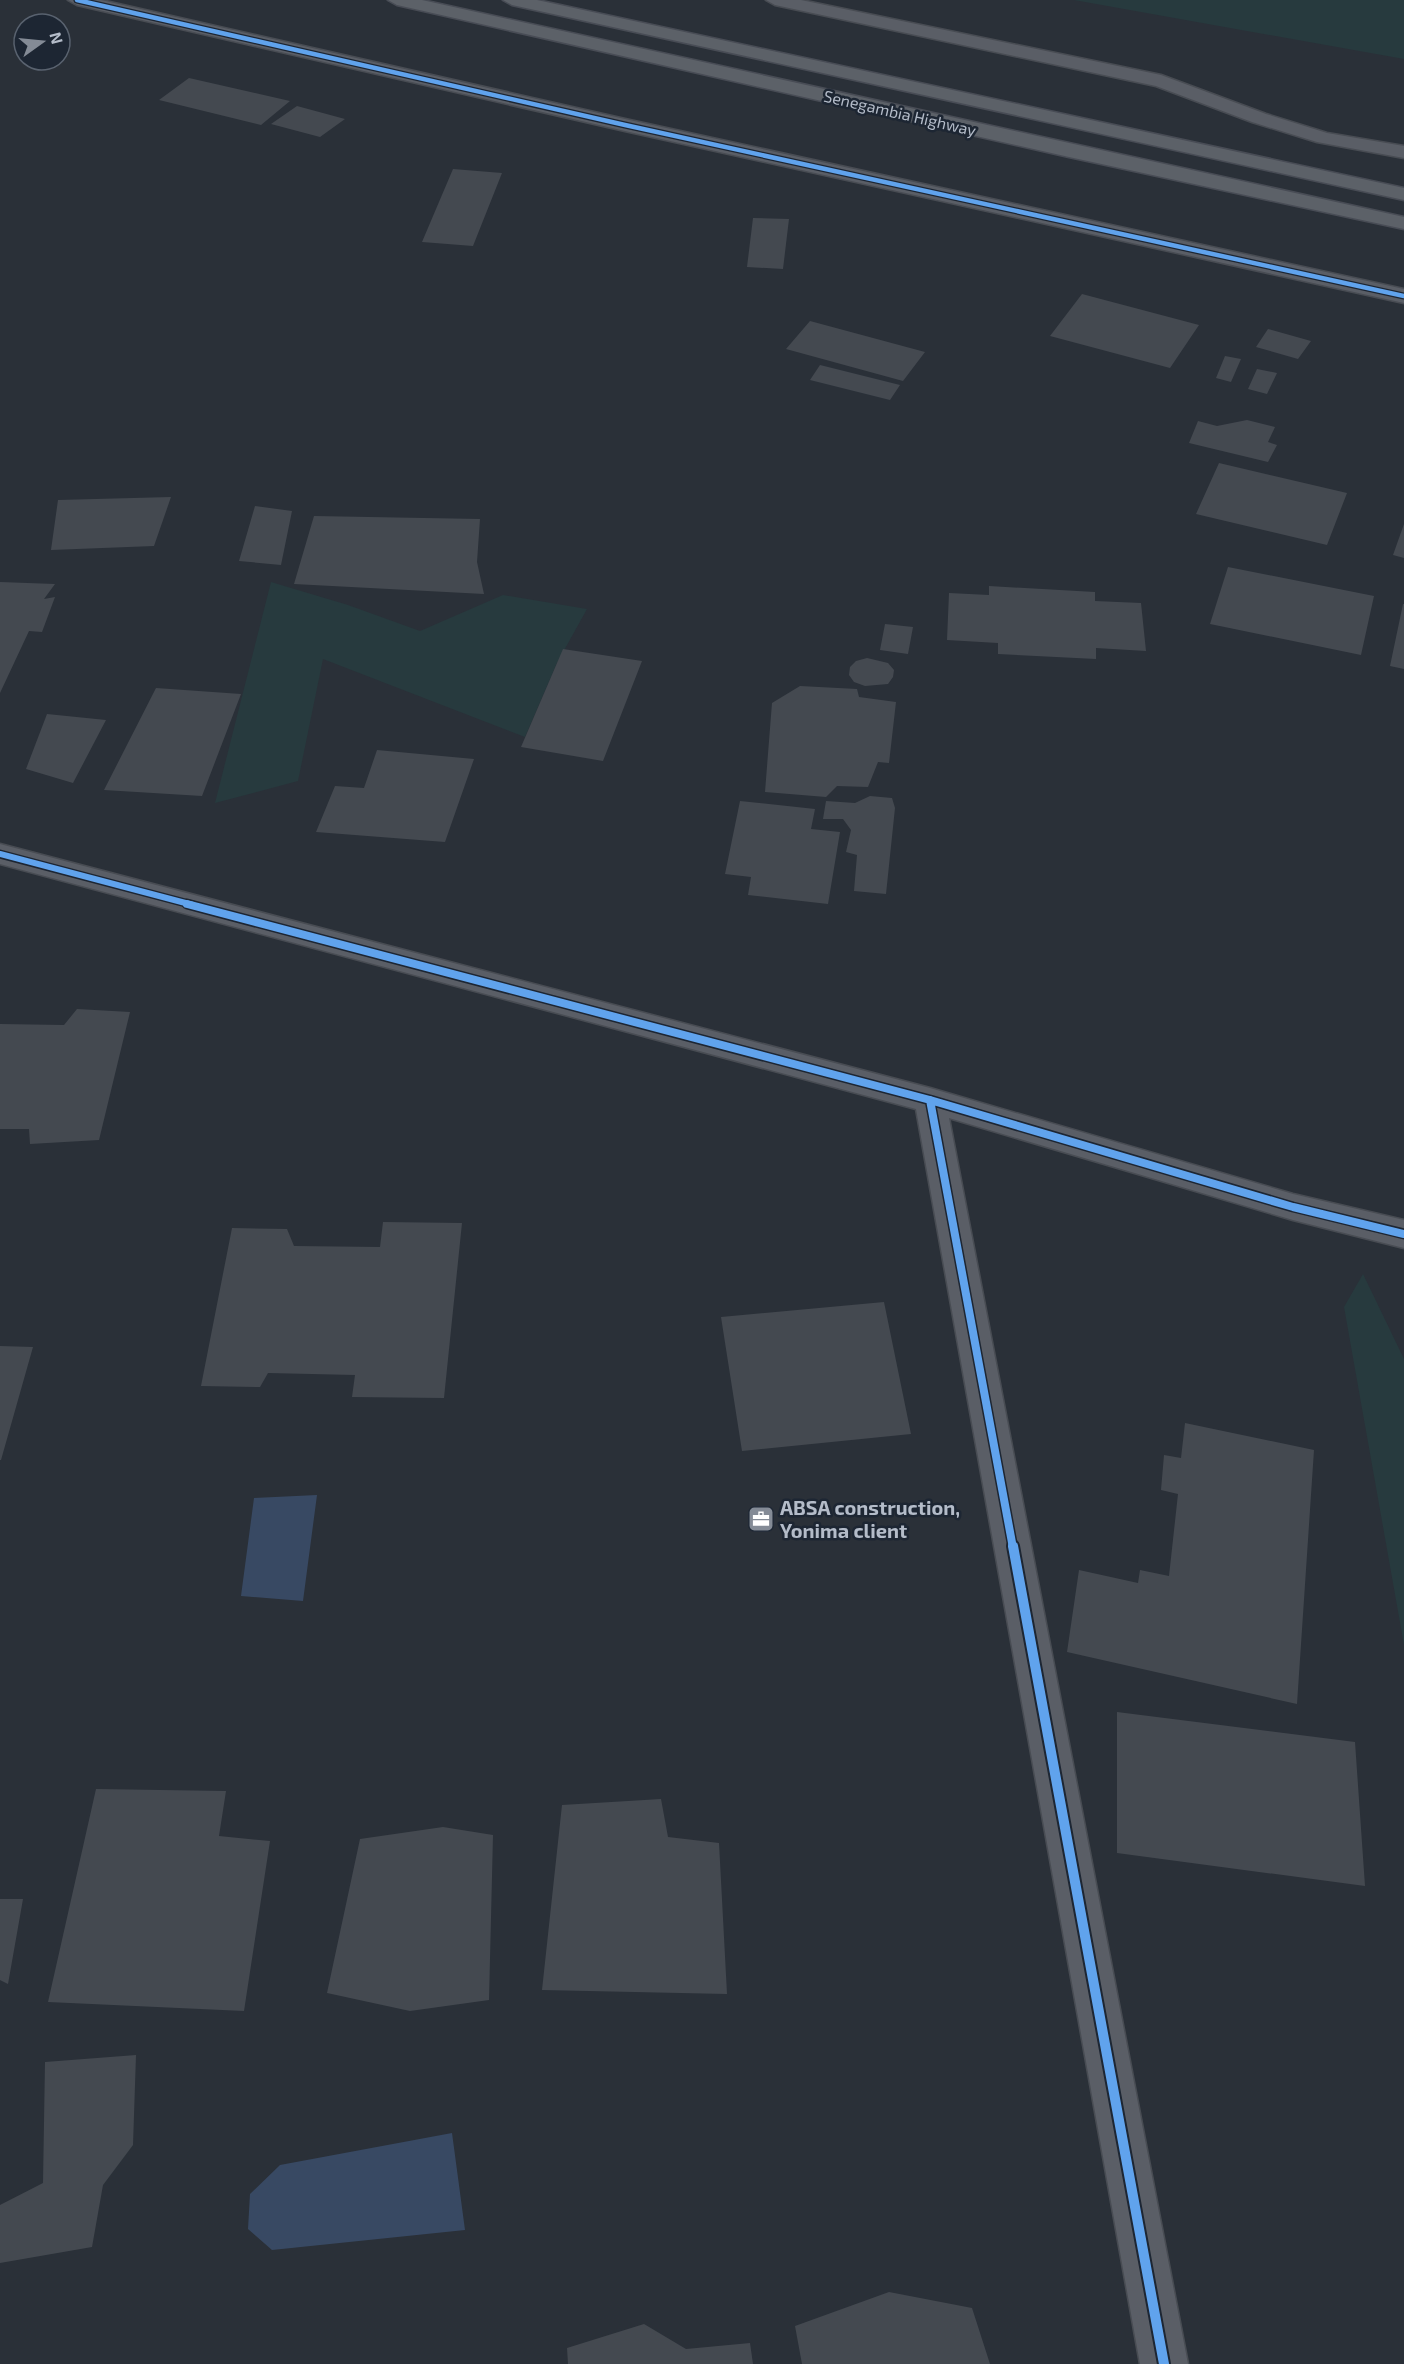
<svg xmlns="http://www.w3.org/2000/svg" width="1404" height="2364" viewBox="0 0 1404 2364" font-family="'Exo 2',sans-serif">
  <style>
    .green { fill: #273a3e }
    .water { fill: #384963 }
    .building { fill: #444950 }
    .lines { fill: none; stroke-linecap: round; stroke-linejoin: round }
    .minor-casing { stroke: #484c53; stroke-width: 3 }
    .major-casing { stroke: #484c55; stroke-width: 3 }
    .minor { fill: #5a5e66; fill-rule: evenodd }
    .major { fill: #5c6168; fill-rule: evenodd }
    .cycleway-far3-casing { stroke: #1d2633; stroke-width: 7 }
    .cycleway-far2-casing { stroke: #1d2633; stroke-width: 9 }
    .cycleway-far1-casing { stroke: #1d2633; stroke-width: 11 }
    .cycleway-casing { stroke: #1d2633; stroke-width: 14 }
    .cycleway-far3 { stroke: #60a3ed; stroke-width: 4.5 }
    .cycleway-far2 { stroke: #60a3ed; stroke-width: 6 }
    .cycleway-far1 { stroke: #60a3ed; stroke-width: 8 }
    .cycleway { stroke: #60a3ed; stroke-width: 10 }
    .labels { text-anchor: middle; stroke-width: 5; stroke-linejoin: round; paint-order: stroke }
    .far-street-label { font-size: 16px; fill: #b4bcc9; stroke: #1d2633 }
    .poi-label { font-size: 20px; font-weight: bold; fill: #b4bcc9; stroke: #1d2633; text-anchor: start }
  </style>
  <rect width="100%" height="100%" fill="#2a3038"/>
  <!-- green -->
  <path class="green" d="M1074 0H1404V59Z
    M271 582 348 605 420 631 503 595 587 609 557 663 525 737 323 659 298 781 215 803Z
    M1363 1274 1404 1359V1645L1344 1307Z"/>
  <!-- water -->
  <path class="water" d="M317 1495 303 1601 241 1596 254 1498Z
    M452 2133 465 2230 272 2250 248 2229 250 2194 280 2165Z"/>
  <!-- building -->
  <path class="building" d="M189 78 290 101 261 125 159 100Z
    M297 106 345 119 320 137 271 124Z
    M453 169 502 173 473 246 422 242Z
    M753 218 789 219 783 269 747 267Z
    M1082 294 1199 325 1170 368 1050 336Z
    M810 321 925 352 903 381 786 349Z
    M1268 329 1311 341 1298 359 1256 347Z
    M1225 356 1241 359 1231 382 1216 378Z
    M820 365 900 385 890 400 810 380Z
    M1257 369 1277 373 1267 394 1248 389Z
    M1247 420 1275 427 1268 442 1277 445 1268 462 1189 443 1198 421 1217 426Z
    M1219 463 1347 493 1327 545 1196 514Z
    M171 497 154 546 51 550 58 500Z
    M255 506 292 511 281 565 239 561Z
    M314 516 480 519 477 562 484 594 294 584Z
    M1404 524V558L1393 555Z
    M1228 567 1374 596 1361 655 1210 624Z
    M0 582 55 584 44 599 55 597 42 632 29 631 0 693Z
    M989 586 1095 592V601L1141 603 1146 651 1096 648V659L998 654V643L947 640 949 593 989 595Z
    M1403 604H1404V669L1390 666Z
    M885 624 913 627 908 654 880 650Z
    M563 649 642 661 603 761 521 747Z
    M867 658 888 663 894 670 893 677 888 684 865 686 854 682 849 675 850 667 856 661Z
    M800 686 857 689 859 697 896 702 889 763 878 762 868 787 837 786 826 797 765 792 772 703Z
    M156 688 241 694 202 796 104 790Z
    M47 714 106 720 73 783 26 769Z
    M377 750 474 759 445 842 316 832 335 786 364 788Z
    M870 796 892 798 895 808 886 894 854 891 857 855 846 852 851 830 843 819H823L826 801 855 803Z
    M740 801 815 809 811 829 840 832 828 904 748 895 751 877 725 874Z
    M77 1009 130 1012 99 1140 30 1144 29 1129H0V1024L64 1025Z
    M383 1222 462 1223 444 1398 352 1397 355 1375 268 1373 260 1387 201 1386 232 1228 287 1229 294 1246 380 1247Z
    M884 1302 911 1434 742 1451 721 1317Z
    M0 1346 33 1347 1 1460H0Z
    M1185 1423 1314 1450 1297 1704 1067 1652 1079 1570 1138 1583 1140 1570 1169 1576 1178 1494 1161 1490 1164 1455 1181 1458Z
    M1117 1712 1355 1742 1365 1886 1117 1853Z
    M96 1789 226 1791 219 1836 270 1841 244 2011 48 2002Z
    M661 1799 668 1837 719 1843 727 1994 542 1990 562 1805Z
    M443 1827 493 1835 489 2000 410 2011 327 1993 360 1839Z
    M0 1899H23L8 1984 0 1980Z
    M136 2055 133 2145 103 2185 92 2247 0 2263V2205L43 2183 45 2062Z
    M889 2292 972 2308 990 2364H802L795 2326Z
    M644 2324 686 2349 750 2343 753 2364H568L567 2348Z"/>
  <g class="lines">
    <!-- minor casing -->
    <g class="minor-casing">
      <path id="minor" d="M68 0H101L625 119 1404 289V303L625 131 77 5Z
        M766 0H801L1161 75 1266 114 1327 133 1404 146V158L1317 142 1252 122 1156 86 775 5Z
        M0 844 930 1088 1293 1194 1404 1220V1248L1293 1220 949 1118 1188 2364H1140L916 1109 0 864Z"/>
    </g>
    <!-- major casing -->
    <g class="major-casing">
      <path id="major" d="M388 0H422L1404 217V229L1069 157 397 5Z
        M503 0H537L1404 188V200L512 5Z"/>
    </g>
    <!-- minor -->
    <use href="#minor" class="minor"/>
    <!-- major -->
    <use href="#major" class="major"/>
    <!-- cycleway-far3 casing -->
    <g class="cycleway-far3-casing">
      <path id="cycleway-far3" d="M77 0 625 125 1404 296"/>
    </g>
    <!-- cycleway-far2 casing -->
    <g class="cycleway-far2-casing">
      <path id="cycleway-far2" d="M0 854 193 905"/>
    </g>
    <!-- cycleway-far1 casing -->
    <g class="cycleway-far1-casing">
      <path id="cycleway-far1" d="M187 904 930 1100 1293 1207 1404 1234
        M930 1100 1013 1548"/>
    </g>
    <!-- cycleway casing -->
    <g class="cycleway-casing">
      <path id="cycleway" d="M1013 1546 1164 2364"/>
    </g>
    <!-- cycleway-far3 -->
    <use href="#cycleway-far3" class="cycleway-far3"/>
    <!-- cycleway-far2 -->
    <use href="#cycleway-far2" class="cycleway-far2"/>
    <!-- cycleway-far1 -->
    <use href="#cycleway-far1" class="cycleway-far1"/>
    <!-- cycleway -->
    <use href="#cycleway" class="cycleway"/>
  </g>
  <!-- icons -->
  <defs>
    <g id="office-square" transform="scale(1.35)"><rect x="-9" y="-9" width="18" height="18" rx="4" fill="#848b96" stroke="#1d2633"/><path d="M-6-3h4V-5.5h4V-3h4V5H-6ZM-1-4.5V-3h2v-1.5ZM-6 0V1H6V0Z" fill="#fff"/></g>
  </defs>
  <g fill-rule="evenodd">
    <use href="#office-square" x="761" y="1519"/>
  </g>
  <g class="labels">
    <!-- far-street labels -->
    <g class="far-street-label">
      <text transform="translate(900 113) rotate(13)" y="6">Senegambia Highway</text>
    </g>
    <!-- poi labels -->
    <g class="poi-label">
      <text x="780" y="1515">ABSA construction,<tspan x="780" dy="23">Yonima client</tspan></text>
    </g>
  </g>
  <!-- north arrow -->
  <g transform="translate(42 42) rotate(75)"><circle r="28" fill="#1d2633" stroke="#59626f" stroke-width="1.5"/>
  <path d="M0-4.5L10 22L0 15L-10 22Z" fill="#848b96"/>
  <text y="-9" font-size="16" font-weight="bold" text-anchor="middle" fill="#b4bcc9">N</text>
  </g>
</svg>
